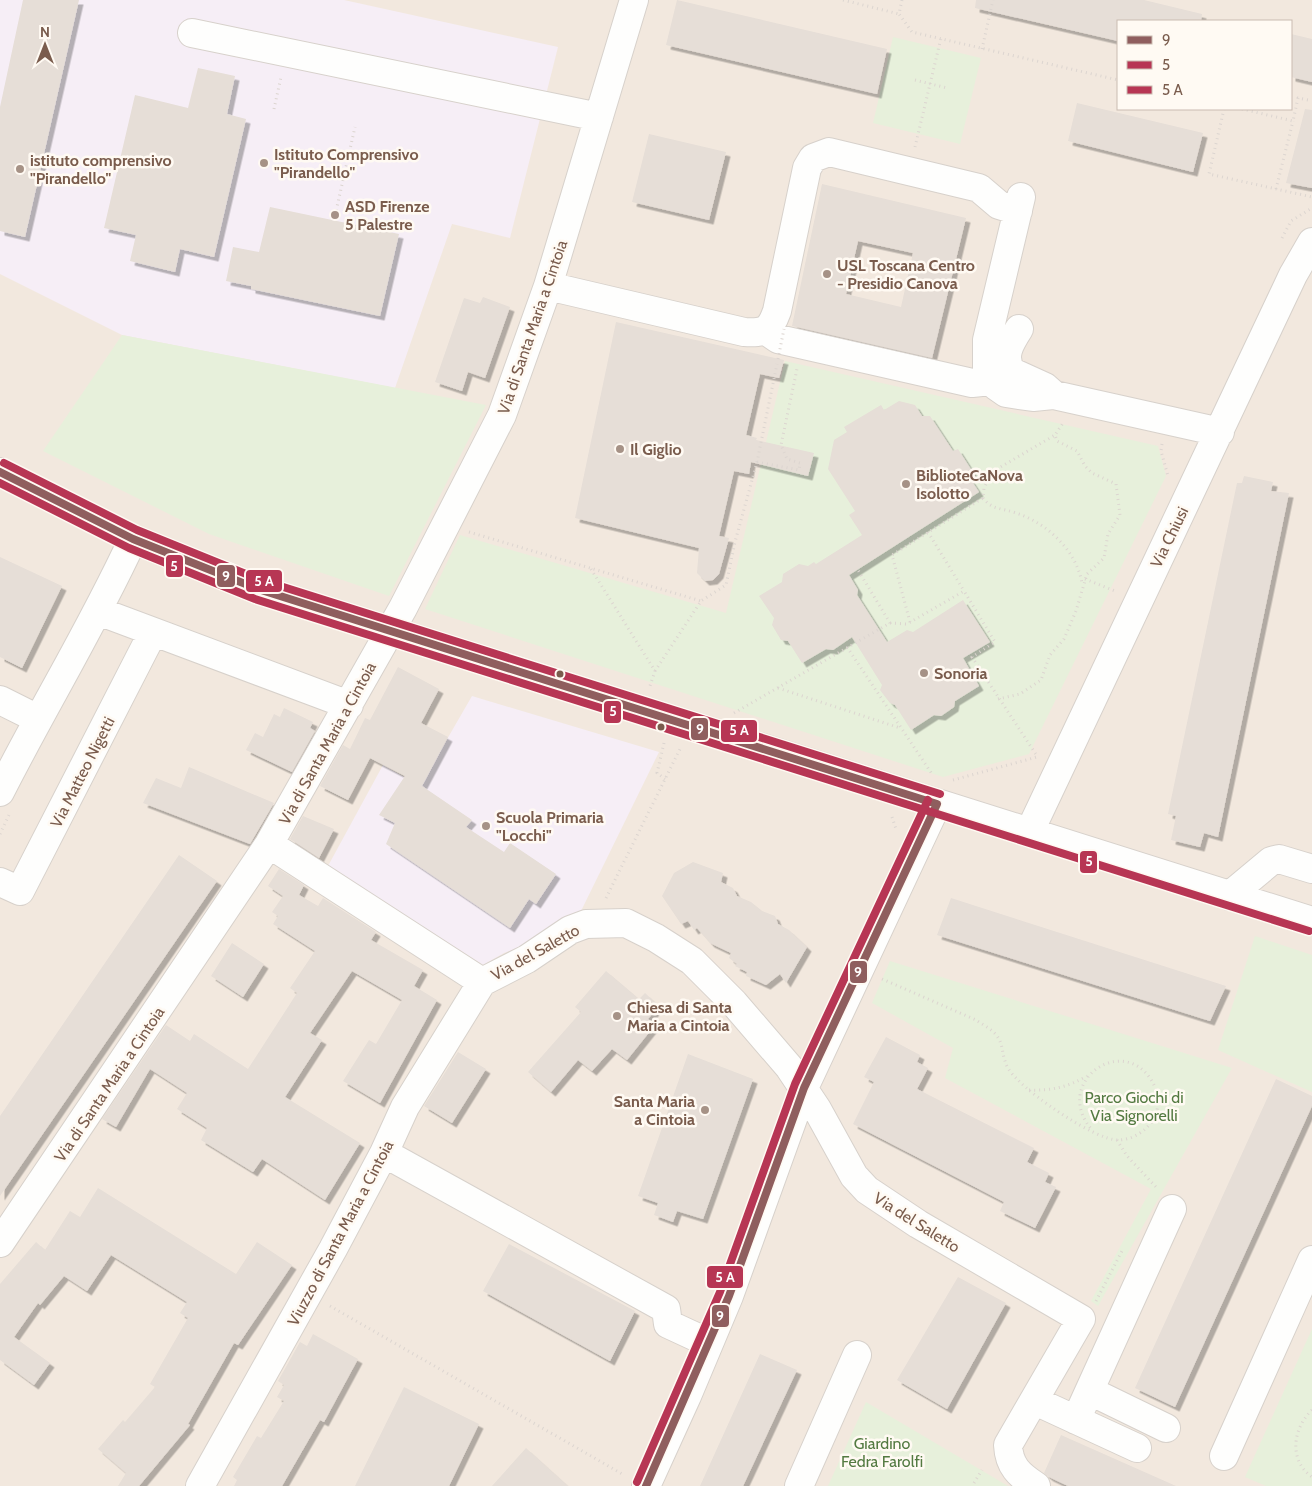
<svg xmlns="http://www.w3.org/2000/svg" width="1312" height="1486" viewBox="0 0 1312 1486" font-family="Cabin,sans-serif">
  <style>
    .residential { fill: #f2e8de; fill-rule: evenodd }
    .education { fill: #f6eef6 }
    .green { fill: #e7f0db }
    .building { fill: #e6ded7; fill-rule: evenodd; filter: url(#shadow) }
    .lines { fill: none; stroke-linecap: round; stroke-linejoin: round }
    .minor-casing { stroke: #d7d1cb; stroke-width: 30 }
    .path { stroke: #dcd5d0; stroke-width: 3; stroke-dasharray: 1 4; stroke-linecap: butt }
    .minor { stroke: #fefefd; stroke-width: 28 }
    .path-bridge { stroke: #dcd5d0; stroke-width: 3; stroke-dasharray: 1 4; stroke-linecap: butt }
    .bus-1-casing { stroke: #fffaf3; stroke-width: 11 }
    .bus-2-casing { stroke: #fffaf3; stroke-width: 11 }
    .bus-3-casing { stroke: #fffaf3; stroke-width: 11 }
    .bus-1 { stroke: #8f5e5e; stroke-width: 8 }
    .bus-2 { stroke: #b73654; stroke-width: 8 }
    .bus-3 { stroke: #b73654; stroke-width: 8 }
    .poi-dot { fill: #a69286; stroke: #fffaf3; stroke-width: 2 }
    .bus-dot { fill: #7a5c4d; stroke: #fffaf3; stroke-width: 2 }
    .labels { text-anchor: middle; stroke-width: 5; stroke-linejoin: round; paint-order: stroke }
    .poi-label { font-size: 16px; font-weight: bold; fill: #7a5c4d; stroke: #fffaf3; text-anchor: start }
    .street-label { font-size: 16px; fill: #7a5c4d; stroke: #fffaf3 }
    .park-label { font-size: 16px; fill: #537a41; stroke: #fffaf3 }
    .line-badge { stroke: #fffaf3; stroke-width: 2 }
    .badge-label { font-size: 14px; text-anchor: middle; font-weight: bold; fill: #fff }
  </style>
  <defs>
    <filter id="shadow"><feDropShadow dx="4.5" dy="4.5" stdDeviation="0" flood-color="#0004"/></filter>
  </defs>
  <rect width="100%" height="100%" fill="#f9f5f0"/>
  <!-- residential -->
  <path class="residential" d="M0 0H1312V1486H0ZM1118 21H1291V109H1118Z"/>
  <!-- education -->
  <path class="education" d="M0 0H344L558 47 510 238 452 224 395 388 122 335 0 274Z
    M472 696 659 752 581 911 546 938 504 953 483 965 328 866 383 765 420 786Z"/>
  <!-- green -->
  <path class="green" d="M893 37 981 58 960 144 873 123Z
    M122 335 486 405 389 596 209 534 43 451Z
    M785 361 1158 446 1166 476 1029 754 943 777 425 609 460 535 726 613Z
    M1255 936 1312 955V1092L1218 1050Z
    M890 961 1232 1068 1098 1306 1091 1301 1151 1189 945 1078 953 1048 872 1003Z
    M1312 1329V1486H1266L1245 1477Z
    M866 1402 1008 1486H828Z"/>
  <!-- building -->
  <path class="building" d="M23 0H79L25 237 0 231V107Z
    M677 0 887 49 877 94 666 45Z
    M976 0H1144L1202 14 1201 21H1118V41L975 8Z
    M1291 34 1312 39V82L1291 77Z
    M198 68 235 76 227 114 246 119 214 257 180 249 175 272 130 261 136 235 104 228 135 95 188 108Z
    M1077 103 1203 133 1193 172 1068 141Z
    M1305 109 1312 110V188L1286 183Z
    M649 134 726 152 709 220 632 202Z
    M822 184 966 218 932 358 792 326ZM858 241 913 253 901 307 846 294Z
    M270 207 399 234 380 316 251 289V286L226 281 233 247 259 252Z
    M483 297 510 307 485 378 468 372 462 391 435 382 464 298 480 303Z
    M616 322 784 360 779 378 760 374 746 435 757 438 756 440 814 453 808 476 751 462 749 474 734 471 719 536 729 538 719 574 713 580 705 581 697 573 699 548 575 518Z
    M899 401 915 405 922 416H930L953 451 958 449 974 474 969 477 979 492 849 575 858 590 857 595 887 642 907 630 913 632 963 600 990 642 963 658 979 686 955 701 954 707 941 716 934 715 911 730 895 705 890 703 880 690 882 685 852 637 833 650 826 649 802 663 788 641 781 640 772 625 774 618 759 596 782 582 783 574 799 564 808 566 814 562 816 564 862 535 849 515 855 511 828 469 834 440 847 432 844 427 881 405 884 410Z
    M1244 476 1273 482 1271 491 1289 493 1218 837 1204 833 1200 847 1171 840 1176 816 1168 814 1237 483H1242Z
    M0 557 62 586 22 668 0 657Z
    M398 667 439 689 421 723 448 737 422 786 472 820 466 827 504 852 510 843 556 874 536 904 529 899 510 928 386 844 395 823 379 815 405 776 370 758 348 800 320 786 343 745 350 749 365 718 370 720Z
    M284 708 313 722 310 728 315 731 292 772 246 750 255 733 263 737 274 714 280 717Z
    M189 767 274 803 250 844 143 803 156 778 181 788Z
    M303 816 334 829 319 858 290 839Z
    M179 855 217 881 0 1196V1116Z
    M693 862 723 873 721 882 733 888 737 896 751 902 762 911 775 916 778 924 789 930 807 947 786 983 780 974 766 985 746 976 747 972 735 966 737 964 729 958 731 953 710 943 697 928 694 930 688 921 681 924 662 896 674 873Z
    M279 869 304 885 299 895 318 906 323 898 376 932 371 940 423 970 414 986 437 1000 380 1103 343 1081 369 1040 376 1044 402 1000 352 971 310 1033 322 1040 285 1097 360 1143 325 1200 262 1159 253 1172 201 1140 207 1128 177 1109 187 1093 150 1069 116 1127 102 1119 166 1025 190 1041 194 1034 248 1069 297 993 290 988 315 951 273 924 278 916 272 912 283 896 268 886Z
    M951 898 1226 986 1210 1021 937 935Z
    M232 943 264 964 243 997 211 976Z
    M606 971 639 999 645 993 659 1006 648 1019 655 1025 627 1060 612 1049 592 1071 578 1060 551 1092 528 1072 581 1012 575 1007Z
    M886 1037 920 1055 917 1062 928 1068 917 1089 1034 1148 1027 1162 1049 1173 1045 1182 1056 1187 1035 1228 1000 1211 1004 1202 853 1124 874 1082 864 1077Z
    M458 1052 486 1069 452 1123 424 1106Z
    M688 1054 753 1079 703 1219 677 1211 673 1222 654 1215 658 1203 638 1196Z
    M1276 1079 1312 1096V1106L1175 1407 1135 1388Z
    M98 1188 236 1274 257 1242 292 1265 238 1345 234 1343 188 1424 190 1425 139 1486H118L126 1473 98 1449 123 1420 125 1422 155 1387 150 1384 188 1318 180 1313 187 1302 111 1255 87 1291 64 1276 40 1305 38 1303 14 1337 50 1363 34 1385 0 1360V1284L36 1242 45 1250 70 1211 80 1217Z
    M509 1244 635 1311 610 1361 483 1291Z
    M958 1277 1006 1303 947 1409 897 1380Z
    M313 1334 358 1359 324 1422 320 1420 282 1486H234L237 1480 233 1477 257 1436 261 1438 284 1401 277 1397 284 1385 278 1381 300 1342 307 1346Z
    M760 1354 797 1370 743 1486H700Z
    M404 1387 479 1424 449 1486H355Z
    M1061 1435 1176 1486H1068L1049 1477 1044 1473Z
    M526 1448 568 1486H492Z"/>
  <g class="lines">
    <!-- minor casing -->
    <g class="minor-casing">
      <path id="minor" d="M192 33 599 117
        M1021 197 987 340V372L996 386 1006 393 1033 397 1053 395
        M548 286 744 332C765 333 770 331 777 311L807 168 813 158 829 152 979 188 999 205 1018 211
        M765 330 778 339 972 383 991 381 1012 372 1045 387 1054 395 1220 432
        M1012 372C1001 357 1010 343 1019 329
        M0 472 133 539 258 589 1312 921
        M98 611 349 705
        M0 700 38 719
        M0 792C43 707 93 626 133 539
        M1029 833 1293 275 1312 242
        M269 844 482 982
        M0 882 20 891 153 632
        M1229 896 1271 861 1279 859 1312 869
        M482 982 527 959 570 930 586 924 626 923 656 938 692 961 734 1003 789 1067 817 1109 854 1176 867 1190 918 1224 1081 1319 1008 1445C1009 1466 1019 1475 1036 1486
        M384 1153 666 1309 668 1324 709 1343
        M0 1243 269 844 403 608 502 415 548 286 634 0
        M1090 1391 1166 1428
        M1046 1406 1137 1448
        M1076 1420 1172 1209
        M1224 1456 1312 1260
        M200 1486 333 1249 384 1153 405 1107 482 982
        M646 1486 687 1396 729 1296 804 1088 937 804
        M799 1486 857 1355"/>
    </g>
    <!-- path -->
    <path class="path" d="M843 0 899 14
      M902 0 899 14 912 32 1118 80
      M982 49 993 0
      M915 80 947 88
      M274 109 281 77
      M1224 109 1209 174 1312 197
      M1242 109 1293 121 1298 98 1308 100
      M915 147 941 38
      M1276 189 1293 121
      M334 220 355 127
      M1282 238 1291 221 1312 208
      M1162 444 1161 451 1168 476
      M757 462 799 470 800 463 787 459 781 445 797 369
      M983 498C992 510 1002 508 1016 513 1047 523 1076 550 1082 583
      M469 532 701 601
      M928 532 964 591
      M591 569 655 671 650 686
      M1085 579 1115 591
      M910 622 892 555 983 498 984 488 992 472 1055 435
      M890 623 907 624 964 591 995 642 972 657 1037 756
      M847 647 932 774
      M655 671 701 601 726 585 735 542 757 462 777 364
      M778 688 900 728
      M998 699 1020 694 1041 680 1050 655 1064 639 1076 611 1087 574 1104 558 1108 534 1120 515 1116 484 1092 473 1085 466 1077 451 1057 441 1055 435 1063 423
      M734 713 890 623 858 570
      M664 743 657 773 665 779
      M953 780 1037 757
      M892 817 896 829
      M0 834 9 815
      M606 898 680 749
      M882 979 976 1020C983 1025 992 1029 997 1036 1003 1044 1002 1053 1005 1061 1007 1069 1013 1075 1018 1080 1034 1097 1095 1140 1118 1140 1135 1140 1153 1127 1157 1110 1160 1098 1156 1087 1150 1078 1119 1034 1051 1085 1093 1131
      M1029 1090C1051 1091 1068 1087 1087 1076
      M1117 1140 1127 1156 1156 1187 1154 1190
      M1096 1301 1122 1251
      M330 1306 624 1475
      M1312 1410C1293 1428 1288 1460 1312 1477
      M974 1483 982 1470"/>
    <!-- minor -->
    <use href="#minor" class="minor"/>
    <!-- path-bridge -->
    <path class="path-bridge" d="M778 359 784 329"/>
    <!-- bus-1 casing -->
    <g class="bus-1-casing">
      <path id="bus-1" d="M0 472 133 539 258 589 937 804
        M646 1486 729 1296 804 1088 937 804"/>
    </g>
    <!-- bus-2 casing -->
    <g class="bus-2-casing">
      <path id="bus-2" d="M0 483 129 548 255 599 1309 931"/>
    </g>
    <!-- bus-3 casing -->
    <g class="bus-3-casing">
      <path id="bus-3" d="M4 463 137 530 261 580 940 794
        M637 1482 720 1292 795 1084 928 800"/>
    </g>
    <!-- bus-1 -->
    <use href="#bus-1" class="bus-1"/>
    <!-- bus-2 -->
    <use href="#bus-2" class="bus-2"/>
    <!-- bus-3 -->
    <use href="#bus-3" class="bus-3"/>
  </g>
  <!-- markers -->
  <g class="poi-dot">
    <circle cx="264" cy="163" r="5"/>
    <circle cx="20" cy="169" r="5"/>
    <circle cx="335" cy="215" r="5"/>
    <circle cx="827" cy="274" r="5"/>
    <circle cx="620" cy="449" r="5"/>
    <circle cx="906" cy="484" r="5"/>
    <circle cx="924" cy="673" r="5"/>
    <circle cx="486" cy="826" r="5"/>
    <circle cx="617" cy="1016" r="5"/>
    <circle cx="705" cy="1110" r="5"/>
  </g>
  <g class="bus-dot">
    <circle cx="560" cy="674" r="4.5"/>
    <circle cx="661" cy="727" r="4.5"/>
  </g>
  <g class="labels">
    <!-- poi labels -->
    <g class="poi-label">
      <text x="274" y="160">Istituto Comprensivo<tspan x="274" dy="18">"Pirandello"</tspan></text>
      <text x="30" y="166">istituto comprensivo<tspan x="30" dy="18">"Pirandello"</tspan></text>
      <text x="345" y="212">ASD Firenze<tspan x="345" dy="18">5 Palestre</tspan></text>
      <text x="837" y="271">USL Toscana Centro<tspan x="837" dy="18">- Presidio Canova</tspan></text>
      <text x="630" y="455">Il Giglio</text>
      <text x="916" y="481">BiblioteCaNova<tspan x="916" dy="18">Isolotto</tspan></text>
      <text x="934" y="679">Sonoria</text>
      <text x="496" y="823">Scuola Primaria<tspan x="496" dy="18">"Locchi"</tspan></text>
      <text x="627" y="1013">Chiesa di Santa<tspan x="627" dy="18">Maria a Cintoia</tspan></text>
      <text x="695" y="1107" text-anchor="end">Santa Maria<tspan x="695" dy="18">a Cintoia</tspan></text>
    </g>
    <!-- street labels -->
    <g class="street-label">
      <text transform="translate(532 327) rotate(-71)" y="6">Via di Santa Maria a Cintoia</text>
      <text transform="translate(1169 537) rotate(-64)" y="6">Via Chiusi</text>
      <text transform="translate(327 743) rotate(-61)" y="6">Via di Santa Maria a Cintoia</text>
      <text transform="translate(82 772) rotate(-63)" y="6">Via Matteo Nigetti</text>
      <text transform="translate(535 952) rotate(-29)" y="6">Via del Saletto</text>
      <text transform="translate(109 1084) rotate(-56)" y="6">Via di Santa Maria a Cintoia</text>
      <text transform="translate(917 1222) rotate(32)" y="6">Via del Saletto</text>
      <text transform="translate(340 1233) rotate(-62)" y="6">Viuzzo di Santa Maria a Cintoia</text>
    </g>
    <!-- park labels -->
    <g class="park-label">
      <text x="1134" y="1103">Parco Giochi di<tspan x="1134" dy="18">Via Signorelli</tspan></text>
      <text x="882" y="1449">Giardino<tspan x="882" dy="18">Fedra Farolfi</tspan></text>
    </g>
  </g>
  <g class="line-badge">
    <rect x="165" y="554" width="19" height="24" rx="5" fill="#b73654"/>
    <rect x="216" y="564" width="20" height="24" rx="5" fill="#8f5e5e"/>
    <rect x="245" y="569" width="38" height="24" rx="5" fill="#b73654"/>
    <rect x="603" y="700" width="19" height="24" rx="5" fill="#b73654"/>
    <rect x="690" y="717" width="19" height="24" rx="5" fill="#8f5e5e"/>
    <rect x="720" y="719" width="38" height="24" rx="5" fill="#b73654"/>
    <rect x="1079" y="850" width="19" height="24" rx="5" fill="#b73654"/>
    <rect x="849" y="960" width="19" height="24" rx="5" fill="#8f5e5e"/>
    <rect x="706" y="1265" width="38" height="24" rx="5" fill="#b73654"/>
    <rect x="711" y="1304" width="19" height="24" rx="5" fill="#8f5e5e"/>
  </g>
  <g class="badge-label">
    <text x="174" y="571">5</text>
    <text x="226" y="581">9</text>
    <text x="264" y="586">5 A</text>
    <text x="613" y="716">5</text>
    <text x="700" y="734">9</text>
    <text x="739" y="735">5 A</text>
    <text x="1089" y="866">5</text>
    <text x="858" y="977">9</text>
    <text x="725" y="1282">5 A</text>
    <text x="720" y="1321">9</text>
  </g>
  <!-- legend -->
  <rect x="1117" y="20" width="175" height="90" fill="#fffaf3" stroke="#cabbb1"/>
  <rect x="1127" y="36" width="25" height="8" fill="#8f5e5e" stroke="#cabbb1"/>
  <text x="1162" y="45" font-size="15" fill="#7a5c4d">9</text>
  <rect x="1127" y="61" width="25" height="8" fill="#b73654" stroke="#cabbb1"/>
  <text x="1162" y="70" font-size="15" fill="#7a5c4d">5</text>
  <rect x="1127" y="86" width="25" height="8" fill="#b73654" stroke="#cabbb1"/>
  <text x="1162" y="95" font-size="15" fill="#7a5c4d">5 A</text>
  <!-- north arrow -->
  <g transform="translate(45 45)" stroke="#fffaf3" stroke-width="4" paint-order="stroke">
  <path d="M0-4L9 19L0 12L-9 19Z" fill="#7a5c4d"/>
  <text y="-8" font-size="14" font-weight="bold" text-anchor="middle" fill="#7a5c4d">N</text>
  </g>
</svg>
